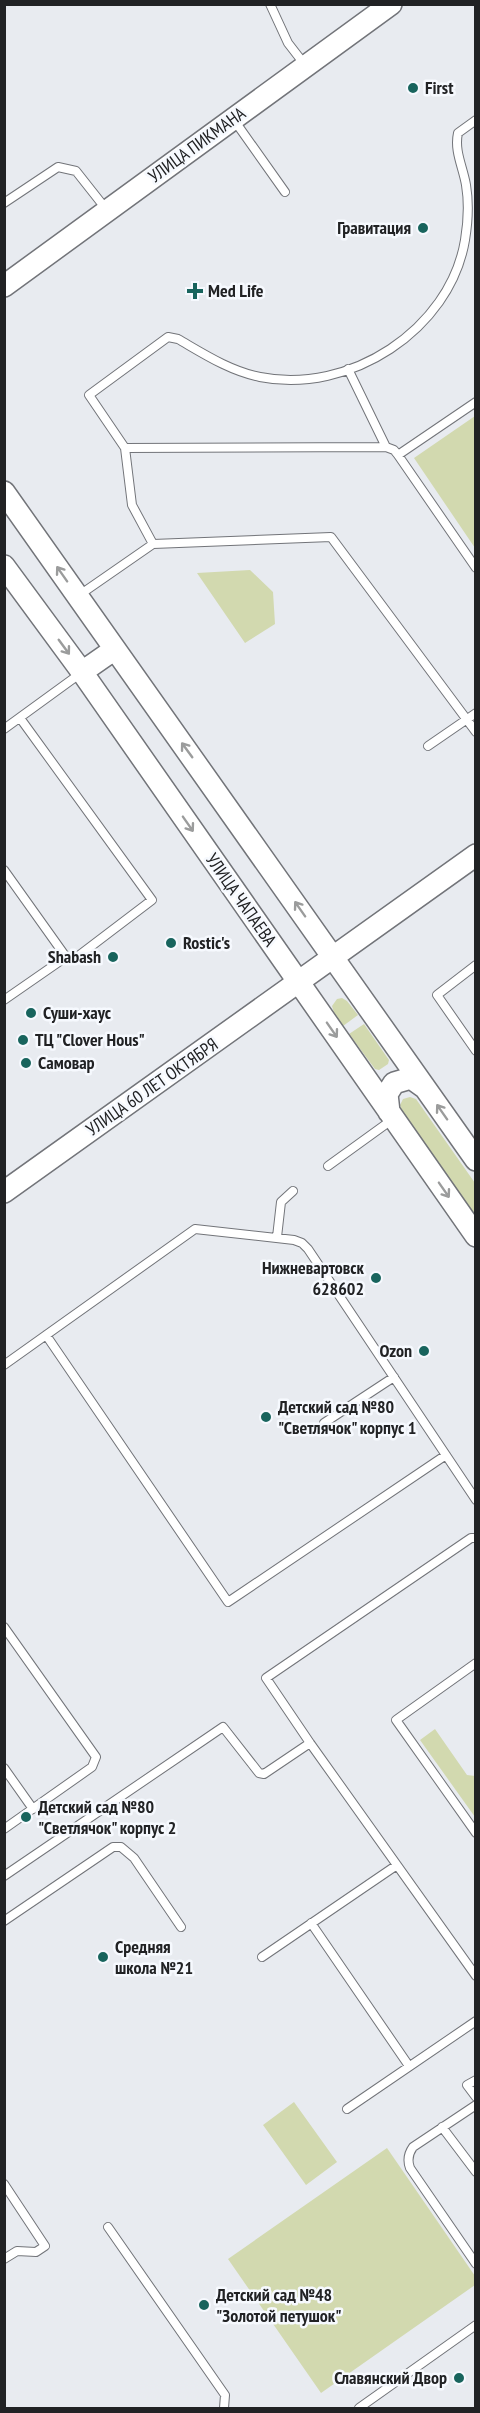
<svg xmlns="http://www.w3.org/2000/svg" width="480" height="2413" viewBox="0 0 480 2413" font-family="'PT Sans Narrow',sans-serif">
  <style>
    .green { fill: #d2d9af }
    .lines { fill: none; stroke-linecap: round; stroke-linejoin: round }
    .lane-casing { stroke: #727479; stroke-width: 10 }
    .secondary-casing { stroke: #727479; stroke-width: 24 }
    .lane { stroke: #fff; stroke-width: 8 }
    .secondary { stroke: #fff; stroke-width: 21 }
    .oneway { stroke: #9b9c9c }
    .poi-dot { fill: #18645d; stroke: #f6f9fe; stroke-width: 2 }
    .labels { text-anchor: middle; stroke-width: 5; stroke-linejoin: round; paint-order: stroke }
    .poi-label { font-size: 18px; font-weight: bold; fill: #212224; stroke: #f6f9fe; text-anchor: start }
    .street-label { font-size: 18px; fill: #212224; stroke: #f6f9fe }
  </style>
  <rect width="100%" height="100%" fill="#e8ebf0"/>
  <!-- green -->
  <path class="green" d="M475 416V548L414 458Z
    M250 570 273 592 275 624 245 643 197 573Z
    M342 998 347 1001 358 1015 343 1026 334 1013 332 1006 337 999Z
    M364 1024 389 1060 388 1064 379 1070 375 1069 349 1034Z
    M410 1097 416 1099 475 1183V1215L402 1111 400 1105 403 1099Z
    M435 1729 467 1775 475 1776V1817L420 1740Z
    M294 2102 337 2162 306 2185 263 2125Z
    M387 2148 475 2276V2285L321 2393 228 2259Z"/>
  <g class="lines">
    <!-- lane casing -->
    <g class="lane-casing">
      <path id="lane" d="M270 4 288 43 305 65
        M234 120 285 192
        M4 203 58 167 76 171 106 209
        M348 369 386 447
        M125 448 89 395 168 337 178 339C204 354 230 371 260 377 349 395 450 330 465 240 468 222 469 203 466 185 463 167 454 151 458 133L476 120
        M398 455 476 402
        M153 544 132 505 125 448 386 447 394 450 398 455 476 568
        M78 596 153 544 331 537 476 732
        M20 718 152 900 77 957H66
        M4 729 81 673
        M428 746 476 713
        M4 870 66 957 4 1000
        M476 965 437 995 476 1051
        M328 1166 393 1119
        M277 1237 281 1202 293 1191
        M46 1335 228 1602 446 1455
        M4 1365 195 1229 294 1240 302 1243 308 1249 476 1500
        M324 1423 394 1377
        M4 1627 96 1757 92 1767 4 1829
        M476 1663 396 1720 476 1833
        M310 1743 266 1678 471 1538H476
        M4 1768 33 1809
        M4 1876 223 1727 259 1773 264 1774 310 1743 476 1976
        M4 1921 113 1847H121L134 1858 181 1927
        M311 1923 409 2066
        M262 1957 397 1865
        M476 2080 467 2085 476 2097
        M476 2105 413 2147C408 2154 407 2160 410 2168L476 2264
        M347 2109 476 2021
        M442 2127 476 2172
        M4 2184 45 2246 36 2252 17 2251 4 2259
        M108 2227 225 2395 224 2408
        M359 2408 476 2325"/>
    </g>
    <!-- secondary casing -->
    <g class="secondary-casing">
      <path id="secondary" d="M4 286 391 4
        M4 492 476 1160
        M4 566 82 672 476 1236
        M82 672 115 649
        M389 1112 387 1094 394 1083 411 1078 425 1088
        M4 1192 476 855"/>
    </g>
    <!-- lane -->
    <use href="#lane" class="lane"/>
    <!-- secondary -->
    <use href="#secondary" class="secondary"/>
  </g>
  <!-- one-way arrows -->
  <defs><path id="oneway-shaft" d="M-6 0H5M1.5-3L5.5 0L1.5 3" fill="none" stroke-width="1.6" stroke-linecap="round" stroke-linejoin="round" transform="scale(1.5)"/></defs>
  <g class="oneway">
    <use href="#oneway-shaft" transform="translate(62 574) rotate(-125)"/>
    <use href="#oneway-shaft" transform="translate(64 647) rotate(54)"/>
    <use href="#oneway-shaft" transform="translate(187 750) rotate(-126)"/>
    <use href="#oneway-shaft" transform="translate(188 824) rotate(55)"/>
    <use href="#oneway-shaft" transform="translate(300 909) rotate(-125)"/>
    <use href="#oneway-shaft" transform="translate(332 1030) rotate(55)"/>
    <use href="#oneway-shaft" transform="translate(442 1112) rotate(-125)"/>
    <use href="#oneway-shaft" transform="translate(444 1190) rotate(55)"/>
  </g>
  <!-- markers -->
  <g class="poi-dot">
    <circle cx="413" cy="88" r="6"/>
    <circle cx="423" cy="228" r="6"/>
    <path d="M192 282h6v6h6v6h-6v6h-6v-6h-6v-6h6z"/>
    <circle cx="171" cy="943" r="6"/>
    <circle cx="113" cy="957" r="6"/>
    <circle cx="31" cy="1013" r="6"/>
    <circle cx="23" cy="1040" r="6"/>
    <circle cx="26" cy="1063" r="6"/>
    <circle cx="376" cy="1278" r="6"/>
    <circle cx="424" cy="1351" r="6"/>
    <circle cx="266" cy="1417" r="6"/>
    <circle cx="26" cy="1817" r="6"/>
    <circle cx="103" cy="1957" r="6"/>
    <circle cx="204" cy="2305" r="6"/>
    <circle cx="459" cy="2378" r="6"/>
  </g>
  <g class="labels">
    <!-- poi labels -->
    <g class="poi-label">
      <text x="425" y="94">First</text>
      <text x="411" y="234" text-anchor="end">Гравитация</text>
      <text x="208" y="297">Med Life</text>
      <text x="183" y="949">Rostic's</text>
      <text x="101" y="963" text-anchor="end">Shabash</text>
      <text x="43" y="1019">Суши-хаус</text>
      <text x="35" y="1046">ТЦ "Clover Hous"</text>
      <text x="38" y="1069">Самовар</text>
      <text x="364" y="1274" text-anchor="end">Нижневартовск<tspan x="364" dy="21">628602</tspan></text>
      <text x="412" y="1357" text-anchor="end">Ozon</text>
      <text x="278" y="1413">Детский сад №80<tspan x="278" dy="21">"Светлячок" корпус 1</tspan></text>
      <text x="38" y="1813">Детский сад №80<tspan x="38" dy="21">"Светлячок" корпус 2</tspan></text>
      <text x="115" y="1953">Средняя<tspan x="115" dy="21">школа №21</tspan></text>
      <text x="216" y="2301">Детский сад №48<tspan x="216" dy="21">"Золотой петушок"</tspan></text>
      <text x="447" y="2384" text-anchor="end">Славянский Двор</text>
    </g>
    <!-- street labels -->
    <g class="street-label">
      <text transform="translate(197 145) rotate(-36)" y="6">УЛИЦА ПИКМАНА</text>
      <text transform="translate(241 900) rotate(55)" y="6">УЛИЦА ЧАПАЕВА</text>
      <text transform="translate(152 1087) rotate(-35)" y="6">УЛИЦА 60 ЛЕТ ОКТЯБРЯ</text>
    </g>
  </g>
  <!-- border -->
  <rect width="480" height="2413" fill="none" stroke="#212224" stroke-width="12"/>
</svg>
